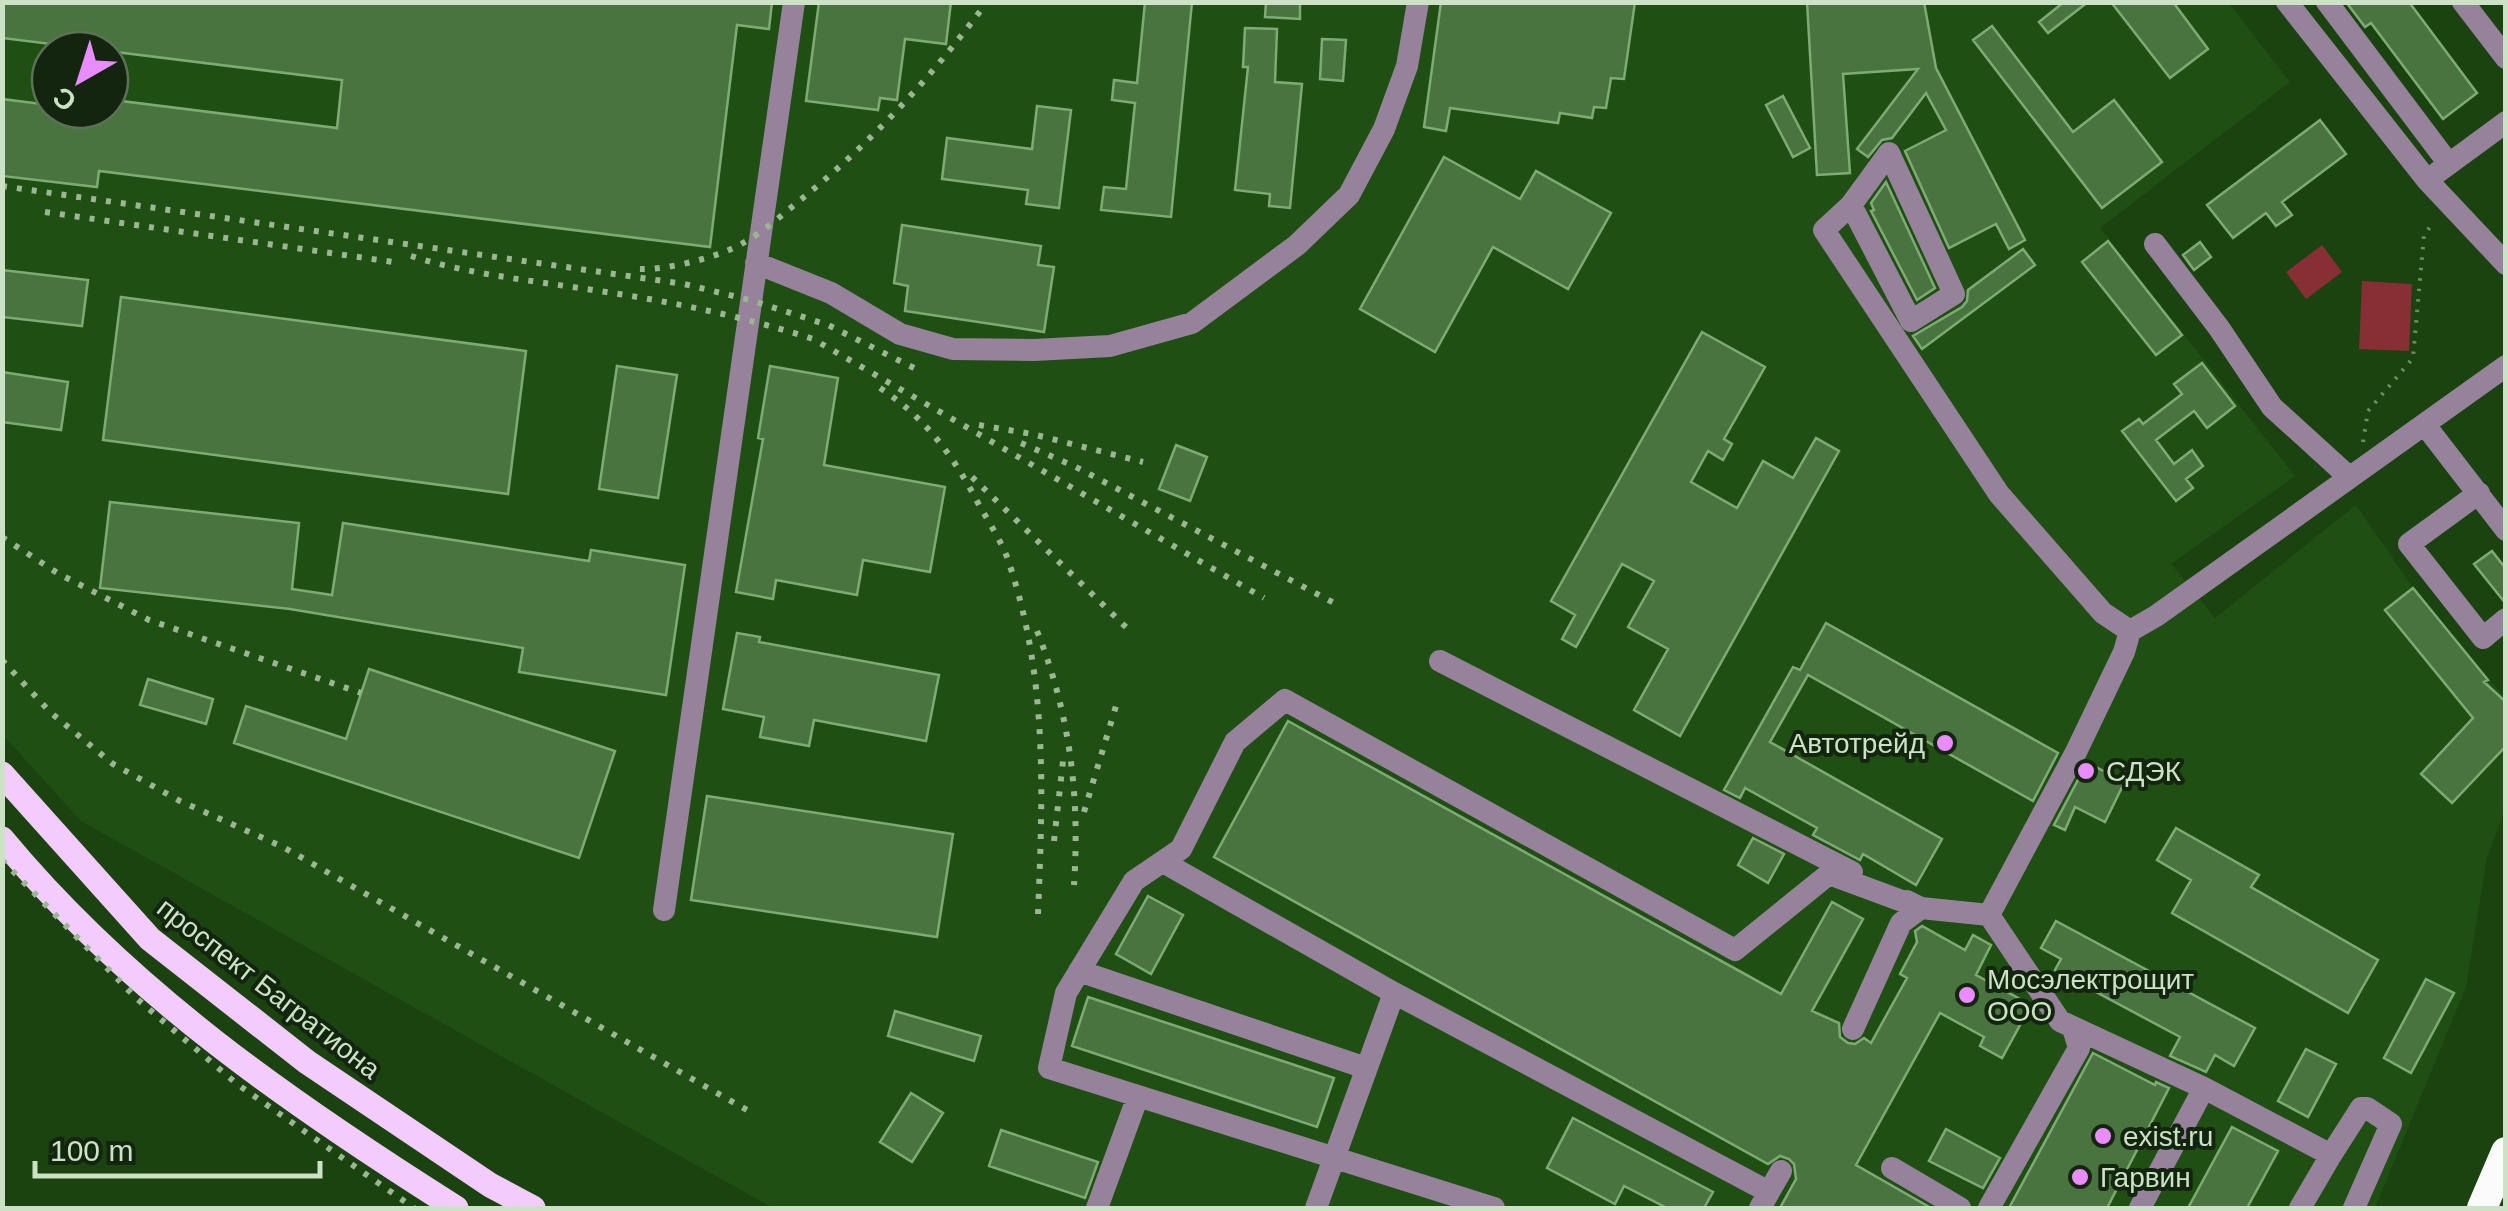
<svg xmlns="http://www.w3.org/2000/svg" width="2508" height="1211" viewBox="0 0 2508 1211" font-family="Helvetica,sans-serif">
  <style>
    .built { fill: #204f14; fill-rule: evenodd }
    .green { fill: #872f34 }
    .building { fill: #497440; stroke: #7eab74; stroke-width: 2.5 }
    .lines { fill: none; stroke-linecap: round; stroke-linejoin: round }
    .path { stroke: #6d8d65; stroke-width: 4; stroke-dasharray: 2.5 8; stroke-linecap: butt }
    .minor { stroke: #96829a; stroke-width: 22 }
    .major { stroke: #f3cbfc; stroke-width: 25 }
    .highway { stroke: #fbfbfb; stroke-width: 30 }
    .rail { stroke: #9ab693; stroke-width: 6; stroke-dasharray: 5 10; stroke-linecap: butt }
    .poi-dot { fill: #e98dfe; stroke: #13250f; stroke-width: 4 }
    .labels { text-anchor: middle; stroke-width: 8; stroke-linejoin: round; paint-order: stroke }
    .poi-label { font-size: 28px; fill: #cbe2c5; stroke: #13250f; text-anchor: start }
    .street-label { font-size: 28px; fill: #cbe2c5; stroke: #13250f }
  </style>
  <rect width="100%" height="100%" fill="#1a4310"/>
  <!-- built -->
  <path class="built" d="M2228 2 2290 82 2100 228 2295 476 2171 564 2215 618 2356 505 2413 588 2505 698 2506 806 2487 857 2466 987 2375 1208H773L81 821 3 735V3ZM50 50H110V110H50Z"/>
  <!-- green -->
  <path class="green" d="M2322 245 2342 272 2306 299 2286 272Z
    M2362 281 2412 284 2409 351 2359 349Z"/>
  <!-- building -->
  <path class="building" d="M2 2H772L769 29 737 25 710 247 99 171 97 187 2 176V99L50 105V110L111 112 113 100 337 128 342 80 2 38Z
    M819 2H951L946 44 905 39 897 100 880 98 878 110 806 101Z
    M1145 2H1192L1171 217 1101 210 1104 187 1126 189 1135 103 1112 100 1114 80 1137 83Z
    M1266 2H1300V19L1265 17Z
    M1441 2H1635L1624 79 1611 78 1606 108 1594 107 1592 118 1560 113 1558 123 1450 108 1446 131 1424 127Z
    M1807 2H1924L1936 68 2025 240 2009 249 1996 224 1949 248 1905 151 1946 130 1926 93 1892 138 1882 140 1868 157 1857 149 1918 69 1843 74 1850 173 1817 175Z
    M2064 2H2088L2048 33 2039 22Z
    M2111 2H2173L2208 49 2170 78Z
    M2346 2H2409L2477 93 2443 119 2371 23 2365 27Z
    M1992 26 2073 132 2114 100 2162 162 2102 208 1973 40Z
    M1245 28 1277 29 1275 82 1302 84 1290 208 1269 206 1270 194 1235 190 1248 67H1243Z
    M1322 39 1346 40 1343 81 1320 79Z
    M1783 96 1810 148 1793 157 1766 105Z
    M1037 106 1071 110 1059 208 1026 204 1028 190 942 179 947 138 1032 149Z
    M2320 120 2346 154 2282 202 2292 215 2276 226 2266 213 2233 238 2207 205Z
    M1444 157 1520 199 1536 171 1611 213 1568 289 1493 247 1435 352 1360 309Z
    M1886 182 1935 288 1917 300 1871 211 1874 210 1871 203Z
    M902 225 1041 246 1038 265 1054 267 1044 332 905 311 908 286 894 283Z
    M2108 241 2182 335 2156 355 2082 262Z
    M2200 242 2211 257 2194 270 2183 255Z
    M2023 249 2035 265 1922 349 1913 336 1962 307 1967 301 1968 290Z
    M2 270 88 280 82 326 2 317Z
    M121 297 526 351 508 494 103 440Z
    M1702 332 1765 367 1724 439 1732 444 1723 460 1708 451 1691 482 1737 508 1763 461 1793 478 1816 438 1839 451 1680 736 1634 710 1668 649 1628 627 1654 581 1622 564 1576 647 1562 639 1575 615 1551 601Z
    M2202 363 2235 406 2207 428 2194 411 2156 440 2174 464 2192 450 2203 466 2186 479 2193 488 2176 501 2122 431 2139 419 2143 424 2182 394 2174 384Z
    M617 366 677 375 658 498 599 489Z
    M770 366 838 378 824 465 945 487 930 572 863 560 857 595 776 580 773 599 736 592 763 439 758 438Z
    M2 372 68 382 61 430 2 422Z
    M1176 445 1207 457 1190 501 1159 489Z
    M110 502 299 523 292 589 332 595 343 523 589 561 591 550 685 565 666 695 519 672 523 648 290 609 100 588Z
    M2492 551 2506 569V604L2474 564Z
    M2413 588 2488 680 2484 682 2506 702V746L2452 803 2421 774 2473 718 2385 610Z
    M1826 623 2058 753 2033 801 1808 675 1770 742 1942 839 1916 885 1863 854 1860 860 1813 835 1817 828 1745 788 1740 798 1724 790 1793 667 1800 670Z
    M737 633 760 637 759 642 939 675 926 741 814 720 809 746 760 737 764 717 723 709Z
    M369 669 615 751 579 858 234 743 246 706 346 739Z
    M148 679 213 699 206 724 140 705Z
    M1288 721 1781 994 1832 902 1863 919 1812 1011 1839 1023 1840 1037 1848 1043 1855 1044 1864 1038 1871 1043 1907 978 1900 974 1917 942 1915 931 1922 926 1965 950 1973 935 1991 945 1976 975 2031 1005 2002 1058 1980 1046 1984 1037 1940 1013 1856 1165 1931 1208H1780L1796 1179 1794 1164 1789 1159 1780 1156 1768 1164 1214 857Z
    M2087 763 2125 781 2105 822 2075 807 2065 830 2054 825Z
    M707 796 953 834 937 937 691 900Z
    M2176 828 2259 875 2251 887 2378 960 2348 1013 2172 913 2191 880 2157 860Z
    M1753 838 1784 854 1768 883 1738 865Z
    M1148 896 1183 915 1151 974 1116 954Z
    M2056 921 2255 1028 2234 1066 2215 1055 2206 1072 2170 1056 2180 1037 2055 970 2061 959 2041 948Z
    M2426 979 2454 993 2411 1073 2384 1058Z
    M1088 997 1334 1078 1317 1127 1072 1046Z
    M895 1011 981 1036 974 1061 888 1036Z
    M2306 1049 2336 1064 2308 1117 2278 1101Z
    M2093 1053 2155 1085 2156 1082 2169 1088 2107 1208H2009Z
    M911 1093 943 1113 912 1162 880 1142Z
    M1573 1118 1713 1192 1704 1208H1667L1624 1186 1615 1204 1547 1168Z
    M2232 1127 2278 1151 2247 1208H2188Z
    M1946 1129 2000 1158 1983 1188 1929 1161Z
    M1001 1130 1098 1162 1085 1198 989 1166Z"/>
  <g class="lines">
    <!-- path -->
    <path class="path" d="M2363 442 2368 411 2413 358 2424 235 2430 227"/>
    <!-- minor -->
    <path class="minor" d="M2287 2 2427 180 2506 264
      M2327 2 2449 164
      M2463 2 2506 58
      M2438 172 2506 122
      M1851 205 1911 321 1954 294 1889 153 1851 205 1824 230 1999 494 2103 613 2130 631 2156 616 2506 366
      M2155 244 2219 328 2272 407 2349 477
      M756 263 831 293 900 334 953 349 1034 350 1110 346 1192 323 1297 245 1349 195 1384 129 1407 66 1418 2
      M2425 425 2506 530
      M2479 493 2409 544 2483 638 2506 619
      M1440 661 1852 872
      M1163 862 1394 993 1769 1192
      M1907 901 1921 908 1989 915 2076 752 2124 652 2130 631
      M664 910 794 2
      M1989 915 2060 1021 2204 1088 2140 1208
      M1079 971 1366 1068
      M1853 1029 1901 923 1921 908
      M2204 1088 2331 1155 2300 1208
      M2331 1155 2361 1108H2367L2391 1124 2354 1208
      M1892 1168 1960 1208
      M1097 1208 1138 1096
      M1316 1208 1394 993
      M1494 1208 1049 1068 1066 993 1134 881 1181 849 1235 742 1285 700 1735 950 1829 874 1921 908
      M1760 1208 1781 1171
      M1989 1208 2079 1048 2073 1028"/>
    <!-- major -->
    <path class="major" d="M2 774 150 939 307 1062 490 1185 533 1208
      M2 839C128 991 291 1104 456 1208"/>
    <!-- highway -->
    <path class="highway" d="M2482 1208 2506 1152"/>
    <!-- rail -->
    <path class="rail" d="M2 186 684 284 750 300 828 325 916 369
      M45 212 400 263
      M411 256C468 274 527 280 586 289 663 300 739 315 813 339L1264 598
      M640 269C667 270 720 257 743 243 765 231 784 213 804 197 875 139 933 75 987 2
      M880 388C925 417 954 457 978 503 988 521 1000 539 1007 557 1048 675 1043 791 1038 914
      M979 425 1032 434 1143 462
      M1021 443 1074 466 1338 605
      M972 477 1133 634
      M2 537 59 574 149 620 361 693
      M1037 631C1070 714 1080 796 1074 885
      M2 660 50 712 113 764 180 801 283 847 754 1114
      M1084 812 1116 706
      M1054 841 1063 761
      M2 860 136 998 237 1084 414 1208"/>
  </g>
  <!-- markers -->
  <g class="poi-dot">
    <circle cx="1945" cy="743" r="10"/>
    <circle cx="2086" cy="771" r="10"/>
    <circle cx="1967" cy="995" r="10"/>
    <circle cx="2103" cy="1136" r="10"/>
    <circle cx="2080" cy="1177" r="10"/>
  </g>
  <g class="labels">
    <!-- poi labels -->
    <g class="poi-label">
      <text x="1925" y="753" text-anchor="end">Автотрейд</text>
      <text x="2106" y="781">СДЭК</text>
      <text x="1987" y="989">Мосэлектрощит<tspan x="1987" dy="32">ООО</tspan></text>
      <text x="2123" y="1146">exist.ru</text>
      <text x="2100" y="1187">Гарвин</text>
    </g>
    <!-- street labels -->
    <g class="street-label">
      <text transform="translate(269 988) rotate(38)" y="10">проспект Багратиона</text>
    </g>
  </g>
  <!-- border -->
  <rect width="2508" height="1211" fill="none" stroke="#cbe2c5" stroke-width="10"/>
  <!-- north arrow -->
  <g transform="translate(80 80) rotate(219)"><circle r="48" fill="#13250f" stroke="#5d7158" stroke-width="2.5"/>
  <path d="M0-8L18 38L0 25L-18 38Z" fill="#e98dfe"/>
  <text y="-15" font-size="28" font-weight="bold" text-anchor="middle" fill="#cbe2c5">С</text>
  </g>
  <!-- scale -->
  <path d="M35 1161v15h285v-15" fill="none" stroke="#cbe2c5" stroke-width="5"/>
  <text x="50" y="1161" font-size="30" fill="#cbe2c5" stroke="#13250f" stroke-width="8" paint-order="stroke">100 m</text>
</svg>
